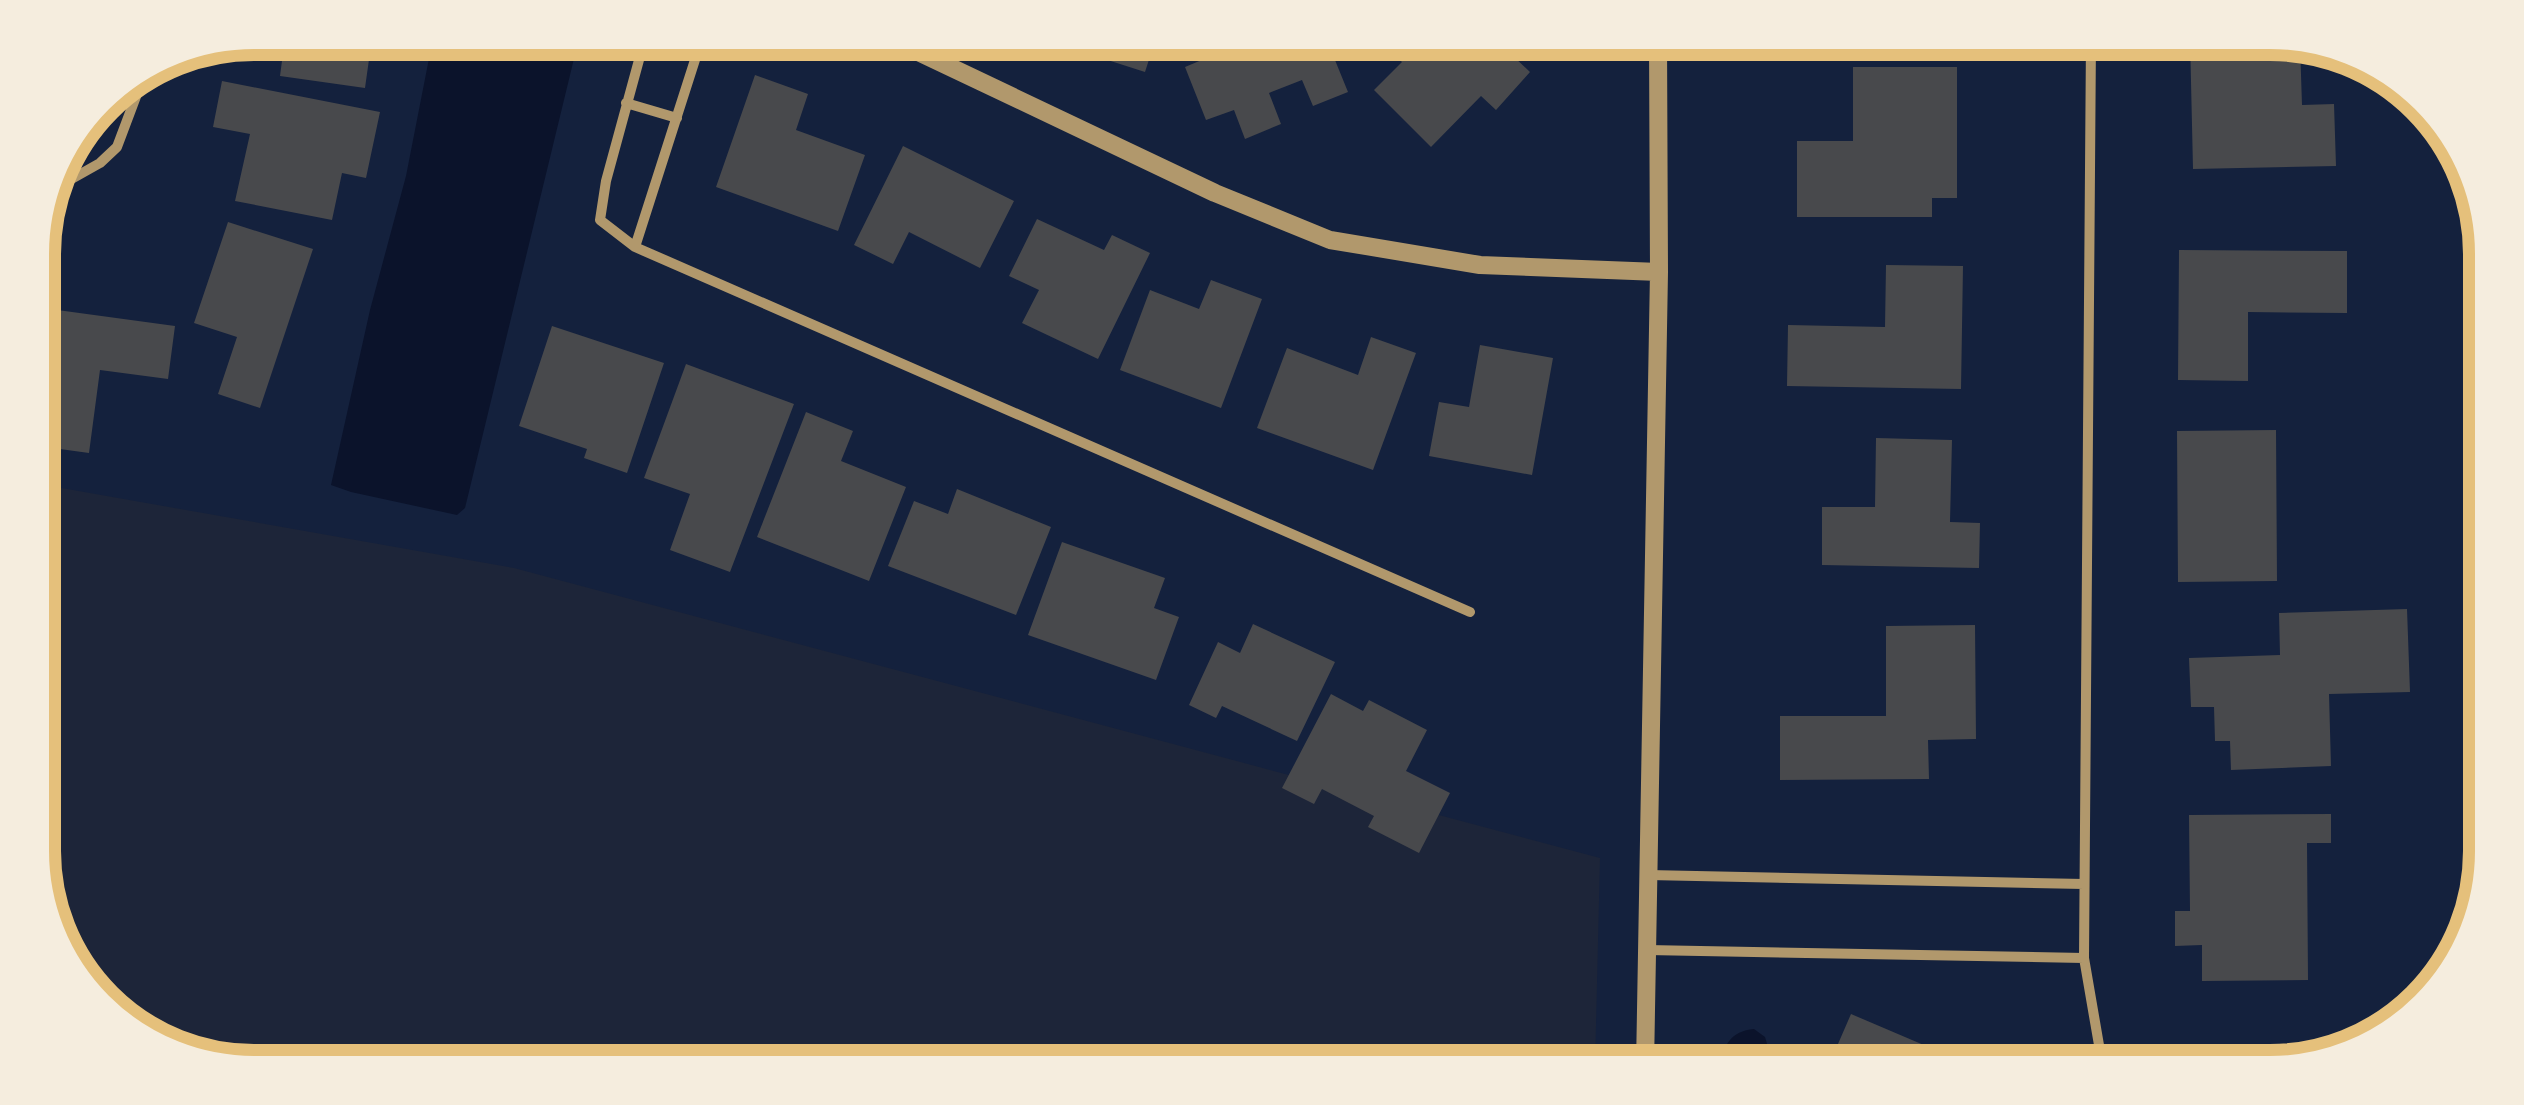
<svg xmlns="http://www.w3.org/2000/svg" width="2524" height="1105" viewBox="0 0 2524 1105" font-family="'Source Sans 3',sans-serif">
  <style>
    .green { fill: #1d2539 }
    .water { fill: #0b132b }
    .building { fill: #48494c }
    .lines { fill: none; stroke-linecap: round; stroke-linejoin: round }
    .minor { stroke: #b1986c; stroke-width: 10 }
    .tertiary { stroke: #b1986c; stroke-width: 18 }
    .rim { fill: none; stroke: #e5c07b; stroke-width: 12 }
  </style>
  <rect width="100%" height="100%" fill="#14213d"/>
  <!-- green -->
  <path class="green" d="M39 484 514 568 1600 858 1595 1067H254L172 1051 83 983 39 880Z"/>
  <!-- water -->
  <path class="water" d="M433 38H579L465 508 457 515 351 492 331 485 370 310 406 176Z
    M1754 1029 1765 1037 1774 1067H1721C1722 1046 1731 1031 1754 1029Z"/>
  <!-- building -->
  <path class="building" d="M285 38H372L365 88 280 76Z
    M1073 38H1156L1145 72 1070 48Z
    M1223 38H1326L1348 92 1313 106 1302 80 1269 93 1281 124 1245 139 1234 110 1206 120 1185 67 1228 49Z
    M1397 38H1494L1530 72 1496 110 1481 96 1431 147 1374 90 1402 62 1387 48Z
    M2190 38H2270L2300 44 2302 105 2334 104 2336 166 2193 169Z
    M1853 67H1957V198H1932V217H1797V141H1853Z
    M755 75 808 94 796 130 865 155 838 231 716 187Z
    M222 81 380 112 366 178 342 173 332 220 235 201 250 134 213 127Z
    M903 146 1014 201 980 268 909 232 893 264 854 245Z
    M1037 219 1104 250 1112 235 1150 253 1098 359 1022 323 1039 290 1009 276Z
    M228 222 313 249 260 408 218 394 237 337 194 323Z
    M2179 250 2347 251V313L2248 312V381L2178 380Z
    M1886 265 1963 266 1961 389 1787 386 1788 325 1885 327Z
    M1211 280 1262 299 1221 408 1120 370 1150 290 1199 309Z
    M50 309 175 326 168 379 100 370 89 453 38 446V398Z
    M552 326 664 363 627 473 584 458 587 449 519 426Z
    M1371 337 1416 353 1373 470 1257 428 1287 348 1358 375Z
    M1480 345 1553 358 1532 475 1429 456 1439 402 1469 407Z
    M686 364 794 404 730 572 670 550 690 494 644 478Z
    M806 412 853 431 841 461 906 487 869 581 757 537Z
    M2276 430 2277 581 2178 582 2177 431Z
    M1876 438 1952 440 1950 522 1980 523 1979 568 1822 565V507H1875Z
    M957 489 1051 527 1016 615 888 566 914 501 948 514Z
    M1062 542 1165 578 1154 608 1179 617 1156 680 1028 635Z
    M2407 609 2410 692 2329 694 2331 766 2231 770 2230 741H2215L2214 707H2191L2189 658 2280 655 2279 613Z
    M1253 624 1335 662 1297 741 1222 706 1216 718 1189 705 1218 642 1240 653Z
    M1975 625 1976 739 1928 740 1929 779 1780 780V716H1886V626Z
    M1331 694 1363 711 1369 700 1427 730 1406 771 1450 793 1419 853 1368 827 1374 816 1322 789 1314 804 1282 788Z
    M2331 814V843H2307L2308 980 2202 981V945L2175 946V911H2190L2189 815Z
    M1851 1014 1966 1063 1965 1067H1828Z"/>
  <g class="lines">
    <!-- minor -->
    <path class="minor" d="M645 38 606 181 600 220 635 247 1470 612
      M2091 38 2084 958 2099 1045 2106 1067
      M626 103 677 118
      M68 181 100 163 117 147 146 70
      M635 247 702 38
      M1648 875 2084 884
      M1647 950 2084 958"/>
    <!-- tertiary -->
    <path class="tertiary" d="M889 38 1215 193 1330 240 1480 265 1659 272
      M1645 1067 1659 272 1658 38"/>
  </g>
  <!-- crop -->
  <path d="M0 0H2524V1105H0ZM254 55H2270A199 199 0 0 1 2469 254V851A199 199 0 0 1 2270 1050H254A199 199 0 0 1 55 851V254A199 199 0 0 1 254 55Z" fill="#f5edde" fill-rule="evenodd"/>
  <path class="rim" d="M254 55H2270A199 199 0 0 1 2469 254V851A199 199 0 0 1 2270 1050H254A199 199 0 0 1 55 851V254A199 199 0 0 1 254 55Z"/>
</svg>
